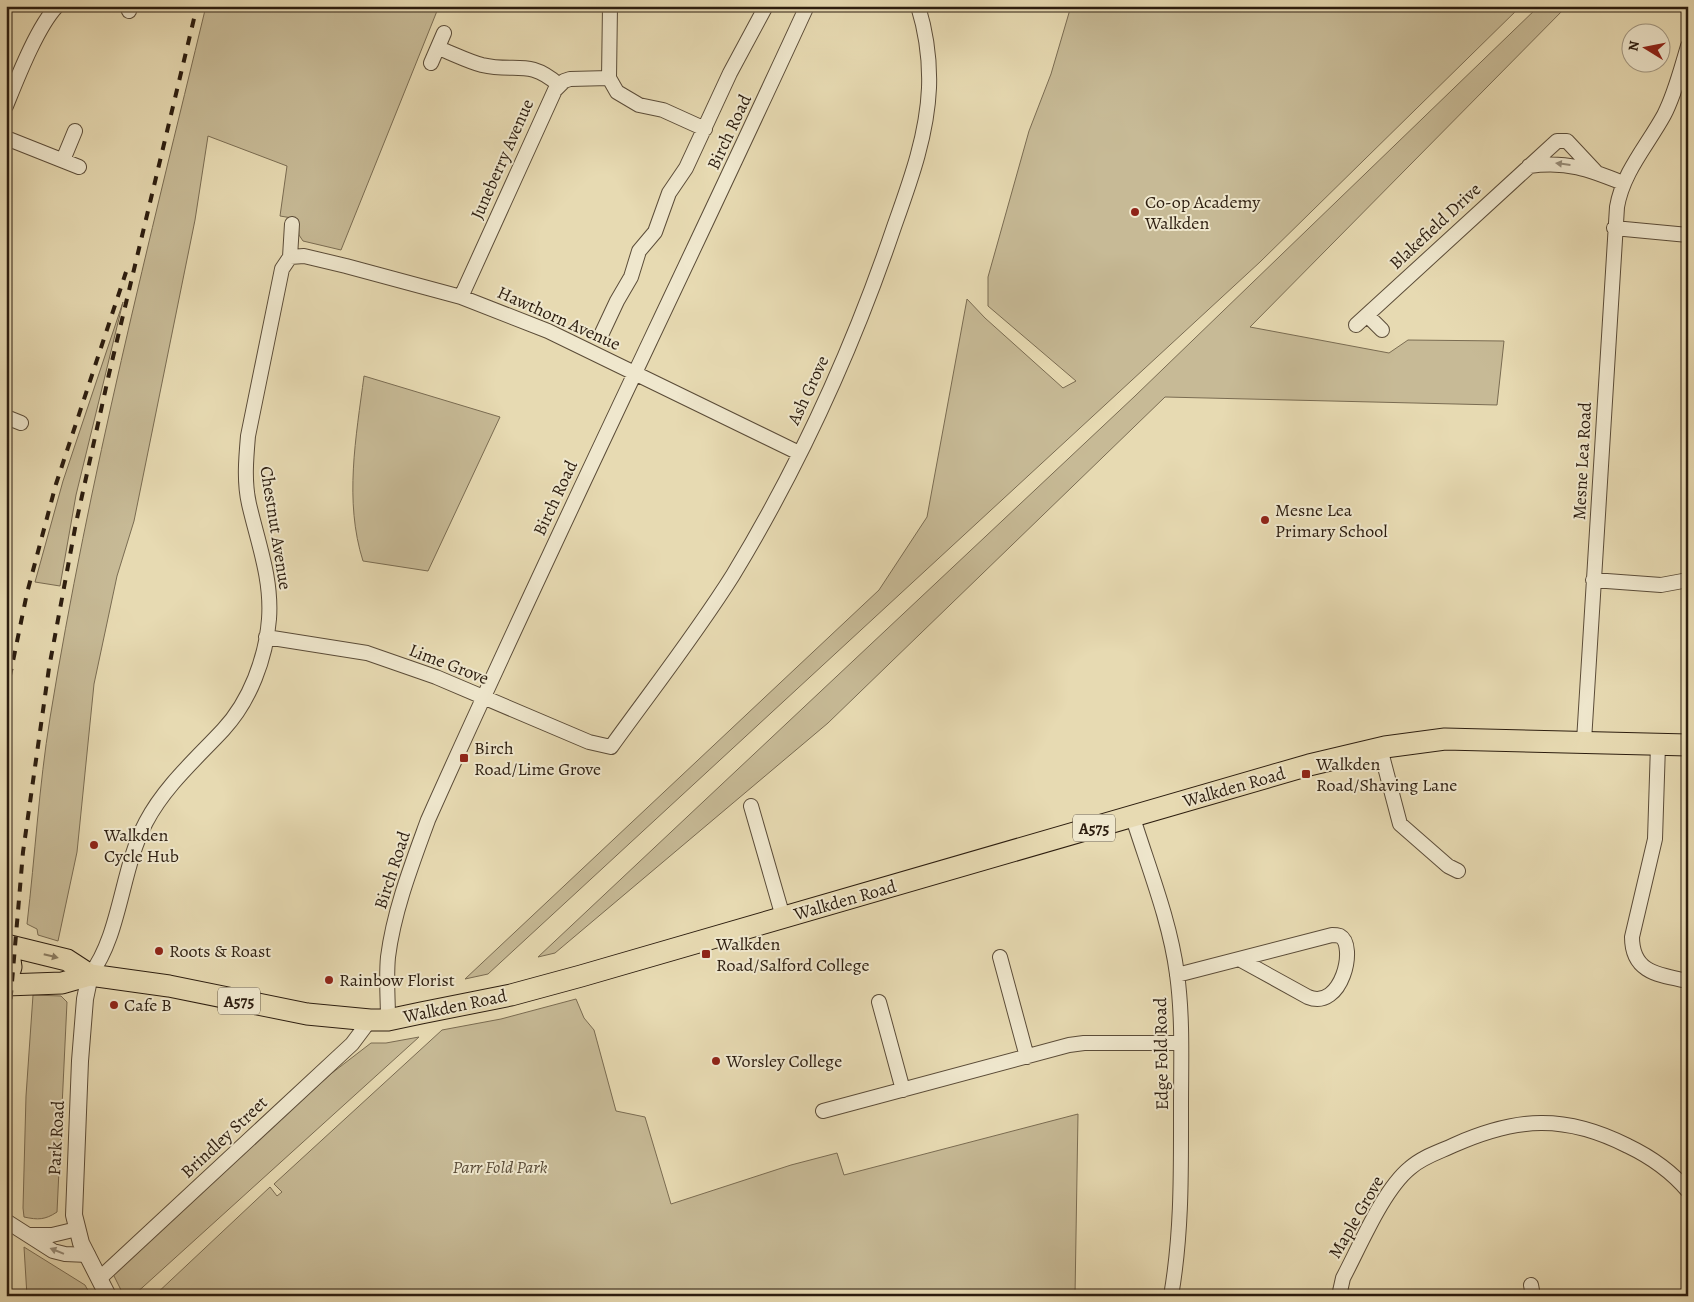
<svg xmlns="http://www.w3.org/2000/svg" width="1694" height="1302" viewBox="0 0 1694 1302" font-family="Alegreya,serif">
  <style>
    .green { fill: #c7ba96; stroke: #7a6c52 }
    .lines { fill: none; stroke-linecap: round; stroke-linejoin: round }
    .minor-casing { stroke: #5b4c38; stroke-width: 16 }
    .tertiary-casing { stroke: #5b4c38; stroke-width: 18 }
    .primary-casing { stroke: #2c1d0f; stroke-width: 23 }
    .minor { stroke: #efe7cd; stroke-width: 14 }
    .tertiary { stroke: #efe7cd; stroke-width: 16 }
    .primary { stroke: #e7dab2; stroke-width: 21 }
    .rail { stroke: #2c1d0f; stroke-width: 4; stroke-dasharray: 9 9; stroke-linecap: butt }
    .oneway { fill: #978c78 }
    .oneway2 { fill: #8a7c60 }
    .poi-dot { fill: #8f2418; stroke: #efe7cd; stroke-width: 2 }
    .labels { text-anchor: middle; stroke-width: 4; stroke-linejoin: round; paint-order: stroke }
    .shield { fill: #efe7cd; stroke: #665a48; stroke-width: 1 }
    .shield-label { font-size: 16px; font-weight: bold; fill: #2c1d0f }
    .street-label { font-size: 18px; fill: #2c1d0f; stroke: #efe7cd }
    .poi-label { font-size: 18px; fill: #2c1d0f; stroke: #efe7cd; text-anchor: start }
    .park-label { font-size: 18px; font-style: italic; fill: #5a4c38; stroke: #efe7cd }
  </style>
  <rect width="100%" height="100%" fill="#e7dab2"/>
  <filter id="stains"><feTurbulence type="fractalNoise" baseFrequency=".004" numOctaves="4"/><feColorMatrix values="0 0 0 0 .2 0 0 0 0 .09 0 0 0 0 .02 0 0 0 .5 -.17"/></filter>
  <radialGradient id="worn" r=".72"><stop offset=".6" stop-color="#630" stop-opacity="0"/><stop offset="1" stop-color="#630" stop-opacity=".3"/></radialGradient>
  <!-- green -->
  <path class="green" d="M206 6H439L341 250 303 241 299 235 298 219 280 216 287 166 208 136 195 220 134 521 117 576 94 684 77 852 58 941 38 935 37 929 27 924C35 856 39 786 50 718 89 478 149 242 206 6Z
    M1071 6H1521L1260 262 488 974 465 979 879 590 927 517 967 299 985 318 1063 388 1076 381 988 306V277L1029 131 1051 74Z
    M1539 6H1567L1250 327 1389 353 1408 340 1504 341 1497 405 1165 397 828 723 555 953 538 957 1135 396Z
    M123 302 76 495 60 586 35 582 63 481Z
    M364 376 500 417 428 571 363 561C344 501 356 437 364 376Z
    M33 995 61 996 67 1002 57 1212C45 1220 38 1220 24 1217L23 1208 26 1096Z
    M576 999 584 1018 594 1030 616 1111 645 1117 671 1204 791 1165 837 1153 844 1175 1078 1114 1075 1296H154L270 1187 277 1196 282 1192 274 1184 442 1030 501 1019Z
    M419 1037 133 1296H124L112 1272 332 1073 371 1043H386Z
    M24 1247 85 1285 91 1296H27Z"/>
  <g class="lines">
    <!-- minor casing -->
    <g class="minor-casing">
      <path id="minor" d="M127 6 129 11
        M610 6 609 78 617 92 639 105 663 110 705 129
        M438 48C452 53 467 61 482 65 516 73 528 58 559 85
        M431 63 444 33
        M6 106C17 79 37 27 57 6
        M6 138 79 167
        M63 160 75 131
        M1529 166C1568 161 1588 169 1623 183
        M1614 228 1688 235
        M290 257 304 256 346 266 461 297 548 331 799 453
        M461 297 555 90 564 81 570 79 609 78
        M1367 315 1382 330
        M1356 325 1557 141H1567L1596 172
        M602 333 617 301 631 277 639 251 655 232 669 193 686 168 730 73 766 6
        M6 417 21 423
        M1593 580 1661 585 1688 580
        M266 637 367 653 436 677 589 742 611 747C652 690 696 634 733 575 799 466 853 348 894 227 910 182 927 136 929 88 930 61 926 32 918 6
        M1584 741 1617 207C1623 172 1647 146 1664 115 1675 94 1681 69 1688 46
        M1658 745 1655 839 1632 937C1632 973 1659 975 1688 981
        M1380 748 1400 824 1448 866 1458 871
        M751 806 783 917
        M1133 818C1149 869 1170 921 1177 974 1183 1018 1181 1063 1181 1107 1181 1170 1182 1233 1171 1296
        M1000 957 1027 1057
        M90 975C121 934 121 869 146 822 165 786 196 759 223 730 250 701 266 658 269 619 272 579 258 543 249 504 244 482 246 459 248 436L282 269 290 257 292 224
        M1177 975 1332 935C1334 935 1337 935 1340 936 1357 945 1342 1011 1308 997L1241 960
        M879 1002 903 1090
        M388 1020C388 999 386 978 388 957 394 910 412 864 428 820 550 546 682 278 807 6
        M823 1111 1069 1045 1084 1043H1181
        M6 1221 53 1251 65 1254 88 1255
        M30 1235H52L77 1229
        M100 1278 352 1044 370 1020
        M1531 1285 1533 1296
        M1339 1296 1343 1278C1360 1246 1383 1190 1410 1168 1422 1157 1439 1152 1454 1145 1517 1117 1565 1114 1628 1146 1651 1157 1671 1171 1688 1191"/>
    </g>
    <!-- tertiary casing -->
    <g class="tertiary-casing">
      <path id="tertiary" d="M90 975 85 999 80 1061 74 1215 81 1243 108 1296"/>
    </g>
    <!-- primary casing -->
    <g class="primary-casing">
      <path id="primary" d="M6 945 67 960 90 975 169 986 307 1014 370 1020H388L421 1013 511 995 581 976 1309 765 1385 747 1445 739 1688 745
        M6 982 11 967 8 946
        M6 985 62 983 90 975"/>
    </g>
    <!-- minor -->
    <use href="#minor" class="minor"/>
    <!-- tertiary -->
    <use href="#tertiary" class="tertiary"/>
    <!-- primary -->
    <use href="#primary" class="primary"/>
    <!-- rail -->
    <path class="rail" d="M6 695 27 593 56 484 126 272
      M6 1053 23 852 49 668 76 523 109 374 197 6"/>
  </g>
  <!-- one-way arrows -->
  <defs><path id="oneway-solid" d="M-6-.8H1V-3.2L6.5 0L1 3.2V.8H-6Z" transform="scale(1.25)"/></defs>
  <g class="oneway">
    <use href="#oneway-solid" transform="translate(1563 164) rotate(-173)"/>
    <use href="#oneway-solid" transform="translate(57 1251) rotate(-158)"/>
  </g>
  <use class="oneway2" href="#oneway-solid" transform="translate(51 956) rotate(14)"/>
  <!-- markers -->
  <g class="poi-dot">
    <circle cx="1135" cy="212" r="5"/>
    <circle cx="1265" cy="520" r="5"/>
    <rect x="459" y="753" width="10" height="10" rx="2.5"/>
    <rect x="1301" y="769" width="10" height="10" rx="2.5"/>
    <circle cx="94" cy="845" r="5"/>
    <circle cx="159" cy="951" r="5"/>
    <rect x="701" y="949" width="10" height="10" rx="2.5"/>
    <circle cx="329" cy="980" r="5"/>
    <circle cx="114" cy="1005" r="5"/>
    <circle cx="716" cy="1061" r="5"/>
  </g>
  <g class="labels">
    <!-- shield labels -->
    <g class="shield">
      <rect x="1073" y="814.5" width="42" height="27" rx="4"/>
      <rect x="218" y="987.5" width="42" height="27" rx="4"/>
    </g>
    <g class="shield-label">
      <text x="1094" y="834">A575</text>
      <text x="239" y="1007">A575</text>
    </g>
    <!-- street labels -->
    <g class="street-label">
      <text transform="translate(729 132) rotate(-65)" y="6">Birch Road</text>
      <text transform="translate(502 159) rotate(-66)" y="6">Juneberry Avenue</text>
      <text transform="translate(1435 226) rotate(-43)" y="6">Blakefield Drive</text>
      <text transform="translate(559 318) rotate(24)" y="6">Hawthorn Avenue</text>
      <text transform="translate(808 390) rotate(-65)" y="6">Ash Grove</text>
      <text transform="translate(1582 461) rotate(-87)" y="6">Mesne Lea Road</text>
      <text transform="translate(555 498) rotate(-65)" y="6">Birch Road</text>
      <text transform="translate(276 528) rotate(81)" y="6">Chestnut Avenue</text>
      <text transform="translate(449 664) rotate(21)" y="6">Lime Grove</text>
      <text transform="translate(1234 787) rotate(-16)" y="6">Walkden Road</text>
      <text transform="translate(392 870) rotate(-72)" y="6">Birch Road</text>
      <text transform="translate(845 900) rotate(-16)" y="6">Walkden Road</text>
      <text transform="translate(455 1006) rotate(-12)" y="6">Walkden Road</text>
      <text transform="translate(1161 1054) rotate(-91)" y="6">Edge Fold Road</text>
      <text transform="translate(224 1137) rotate(-43)" y="6">Brindley Street</text>
      <text transform="translate(56 1138) rotate(-87)" y="6">Park Road</text>
      <text transform="translate(1356 1217) rotate(-60)" y="6">Maple Grove</text>
    </g>
    <!-- poi labels -->
    <g class="poi-label">
      <text x="1145" y="208">Co-op Academy<tspan x="1145" dy="21">Walkden</tspan></text>
      <text x="1275" y="516">Mesne Lea<tspan x="1275" dy="21">Primary School</tspan></text>
      <text x="474" y="754">Birch<tspan x="474" dy="21">Road/Lime Grove</tspan></text>
      <text x="1316" y="770">Walkden<tspan x="1316" dy="21">Road/Shaving Lane</tspan></text>
      <text x="104" y="841">Walkden<tspan x="104" dy="21">Cycle Hub</tspan></text>
      <text x="716" y="950">Walkden<tspan x="716" dy="21">Road/Salford College</tspan></text>
      <text x="169" y="957">Roots &amp; Roast</text>
      <text x="339" y="986">Rainbow Florist</text>
      <text x="124" y="1011">Cafe B</text>
      <text x="726" y="1067">Worsley College</text>
    </g>
    <!-- park labels -->
    <g class="park-label">
      <text x="500" y="1173">Parr Fold Park</text>
    </g>
  </g>
  <!-- margin -->
  <rect width="1694" height="1302" fill="none" stroke="#e7dab2" stroke-width="25"/>
  <rect x="8" y="8" width="1679" height="1287" fill="none" stroke="#2c1d0f" stroke-width="2.5"/>
  <rect x="12" y="12" width="1669" height="1277" fill="none" stroke="#2c1d0f"/>
  <!-- north arrow -->
  <g transform="translate(1646 48) rotate(280)"><circle r="24" fill="#efe7cd" stroke="#a19681"/>
  <path d="M0-4L9 19L0 12L-9 19Z" fill="#8f2418"/>
  <text y="-8" font-size="14" font-weight="bold" text-anchor="middle" fill="#2c1d0f">N</text>
  </g>
  <rect width="100%" height="100%" filter="url(#stains)"/>
  <rect width="100%" height="100%" fill="url(#worn)"/>
</svg>
